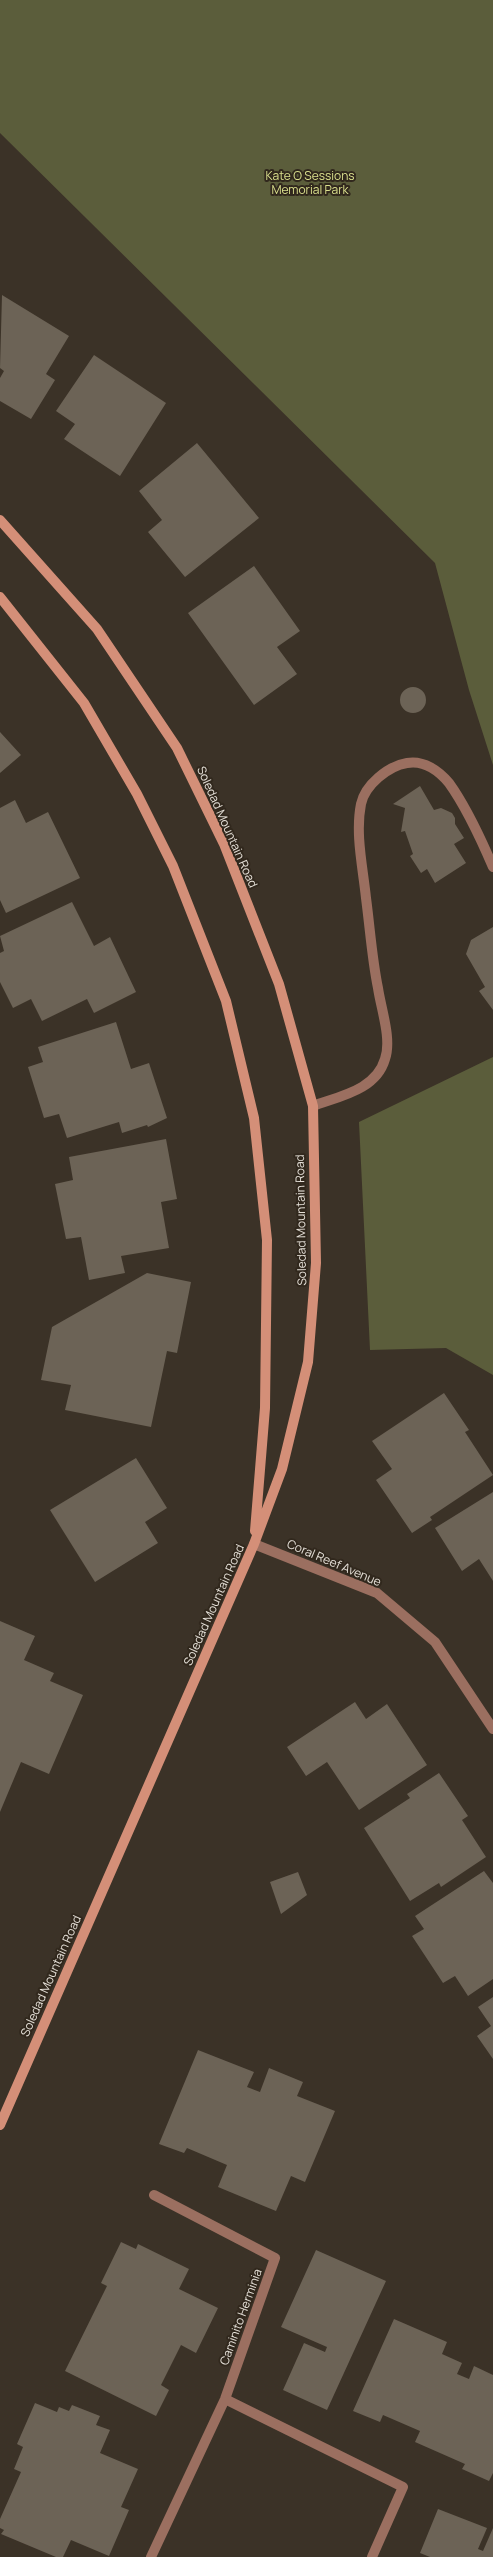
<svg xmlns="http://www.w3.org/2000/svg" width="493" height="2557" viewBox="0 0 493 2557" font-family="Manrope,sans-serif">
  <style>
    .green { fill: #5b5d3b }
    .building { fill: #6c6356 }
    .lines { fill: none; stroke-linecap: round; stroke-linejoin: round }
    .lane { stroke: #9b6f60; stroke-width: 10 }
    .street { stroke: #9b6f60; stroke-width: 10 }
    .secondary { stroke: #d48f78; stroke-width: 10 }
    .labels { text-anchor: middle; stroke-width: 4; stroke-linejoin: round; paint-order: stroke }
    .park-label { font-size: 12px; fill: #dadf8d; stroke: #31281d }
    .street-label { font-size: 12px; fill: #e6e1d9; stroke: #31281d }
  </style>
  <rect width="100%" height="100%" fill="#3b3227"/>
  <!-- green -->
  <path class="green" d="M0 0H493V765L469 690 435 563 0 133Z
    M493 1057V1375L446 1348 370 1350 359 1122Z"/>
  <!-- building -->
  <path class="building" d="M2 295 69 336 46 374 55 380 31 419 0 401V378L4 371 0 368Z
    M94 355 166 403 120 476 64 439 75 424 56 411Z
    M197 443 259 518 185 577 148 532 162 520 139 491Z
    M254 566 300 631 277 647 297 674 254 705 188 613Z
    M400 700a13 13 0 1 1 26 0a13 13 0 1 1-26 0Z
    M0 732 21 755 0 773Z
    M420 786 434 810 441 808 452 813 455 818V824L464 838 454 844 466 863 435 883 427 869 421 873 410 856 413 854 405 831 401 832 405 808 393 804Z
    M15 800 26 823 48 812 80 878 6 913 0 900V808Z
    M72 902 94 946 110 937 136 992 94 1013 87 999 42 1021 31 999 13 1008 0 982V953L4 951 0 936Z
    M493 927V1010L479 991 485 987 466 954 471 940Z
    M116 1022 131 1069 149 1063 167 1118 148 1127 147 1125 122 1133 119 1122 67 1138 59 1114 44 1118 28 1067 43 1062 38 1047Z
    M166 1139 177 1199 161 1202 169 1248 121 1256 125 1273 89 1280 81 1237 66 1239 55 1184 73 1180 69 1157Z
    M147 1273 191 1282 177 1353 167 1351 151 1427 65 1410 71 1385 41 1380 52 1327Z
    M444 1393 469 1430 465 1432 493 1475 430 1517 432 1520 412 1533 376 1480 392 1469 372 1441Z
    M136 1458 167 1508 145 1522 158 1543 95 1582 50 1510Z
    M493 1492V1581L479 1559 462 1571 435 1528Z
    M0 1621 35 1636 24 1660 54 1673 50 1681 83 1695 49 1774 21 1762 0 1812Z
    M355 1702 366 1719 387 1704 427 1765 359 1810 327 1762 306 1776 287 1747Z
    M439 1773 468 1816 462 1820 486 1857 441 1887 439 1883 410 1901 364 1828 410 1798 407 1794Z
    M484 1871 493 1883V1979L468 1996 455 1976 443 1983 412 1936 424 1929 415 1916Z
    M298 1872 307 1895 281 1914 270 1882Z
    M493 1997V2059L477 2036 491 2026 478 2007Z
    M198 2050 254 2072 247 2087 260 2092 269 2068 303 2082 297 2096 335 2111 305 2182 291 2176 276 2211 218 2187 227 2165 187 2148 184 2153 159 2144Z
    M121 2242 136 2249 138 2244 189 2269 179 2289 218 2308 196 2353 181 2345 161 2385 169 2390 156 2416 65 2371 107 2286 101 2283Z
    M316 2250 386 2281 327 2410 283 2390 304 2343 325 2352 327 2347 281 2327Z
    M394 2319 447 2342 442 2354 462 2363 457 2374 469 2379 474 2366 493 2375V2473L489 2481 462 2469 465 2464 415 2442 420 2431 383 2415 380 2422 353 2411Z
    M35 2403 57 2412 59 2407 69 2411 72 2405 100 2416 96 2425 110 2430 100 2453 138 2469 121 2507 129 2510 109 2556 71 2540 63 2557H56L1 2534 4 2530 0 2528V2519L21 2472 14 2469 23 2447 17 2444Z
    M438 2509 487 2528 478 2549 483 2551 493 2528V2557H430L420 2553Z"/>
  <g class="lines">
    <!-- lane -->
    <path class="lane" d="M313 1106C340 1096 376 1090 385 1059 392 1039 381 1009 378 988 372 959 370 928 366 898 363 868 355 834 361 804 365 785 388 766 407 763 424 760 439 771 449 783 467 808 481 839 493 867"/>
    <!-- street -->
    <path class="street" d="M254 1544 377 1593 435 1642 493 1729
      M225 2399 403 2487 372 2557
      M151 2557 225 2399 275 2258 154 2195"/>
    <!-- secondary -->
    <path class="secondary" d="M0 520 97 629 177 748 224 844 279 984 313 1106 316 1263 308 1362 282 1469 254 1544 0 2125
      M0 597 84 703 137 794 173 866 226 1001 254 1118 267 1240 265 1408 255 1531"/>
  </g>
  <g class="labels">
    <!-- park labels -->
    <g class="park-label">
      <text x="310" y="180">Kate O Sessions<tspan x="310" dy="14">Memorial Park</tspan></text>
    </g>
    <!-- street labels -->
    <g class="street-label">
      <text transform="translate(227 827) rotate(66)" y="4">Soledad Mountain Road</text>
      <text transform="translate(301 1220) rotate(-91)" y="4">Soledad Mountain Road</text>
      <text transform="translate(334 1563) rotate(23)" y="4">Coral Reef Avenue</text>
      <text transform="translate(214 1605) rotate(-66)" y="4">Soledad Mountain Road</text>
      <text transform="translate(51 1976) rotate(-66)" y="4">Soledad Mountain Road</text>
      <text transform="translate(241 2317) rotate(-70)" y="4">Caminito Herminia</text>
    </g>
  </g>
</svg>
